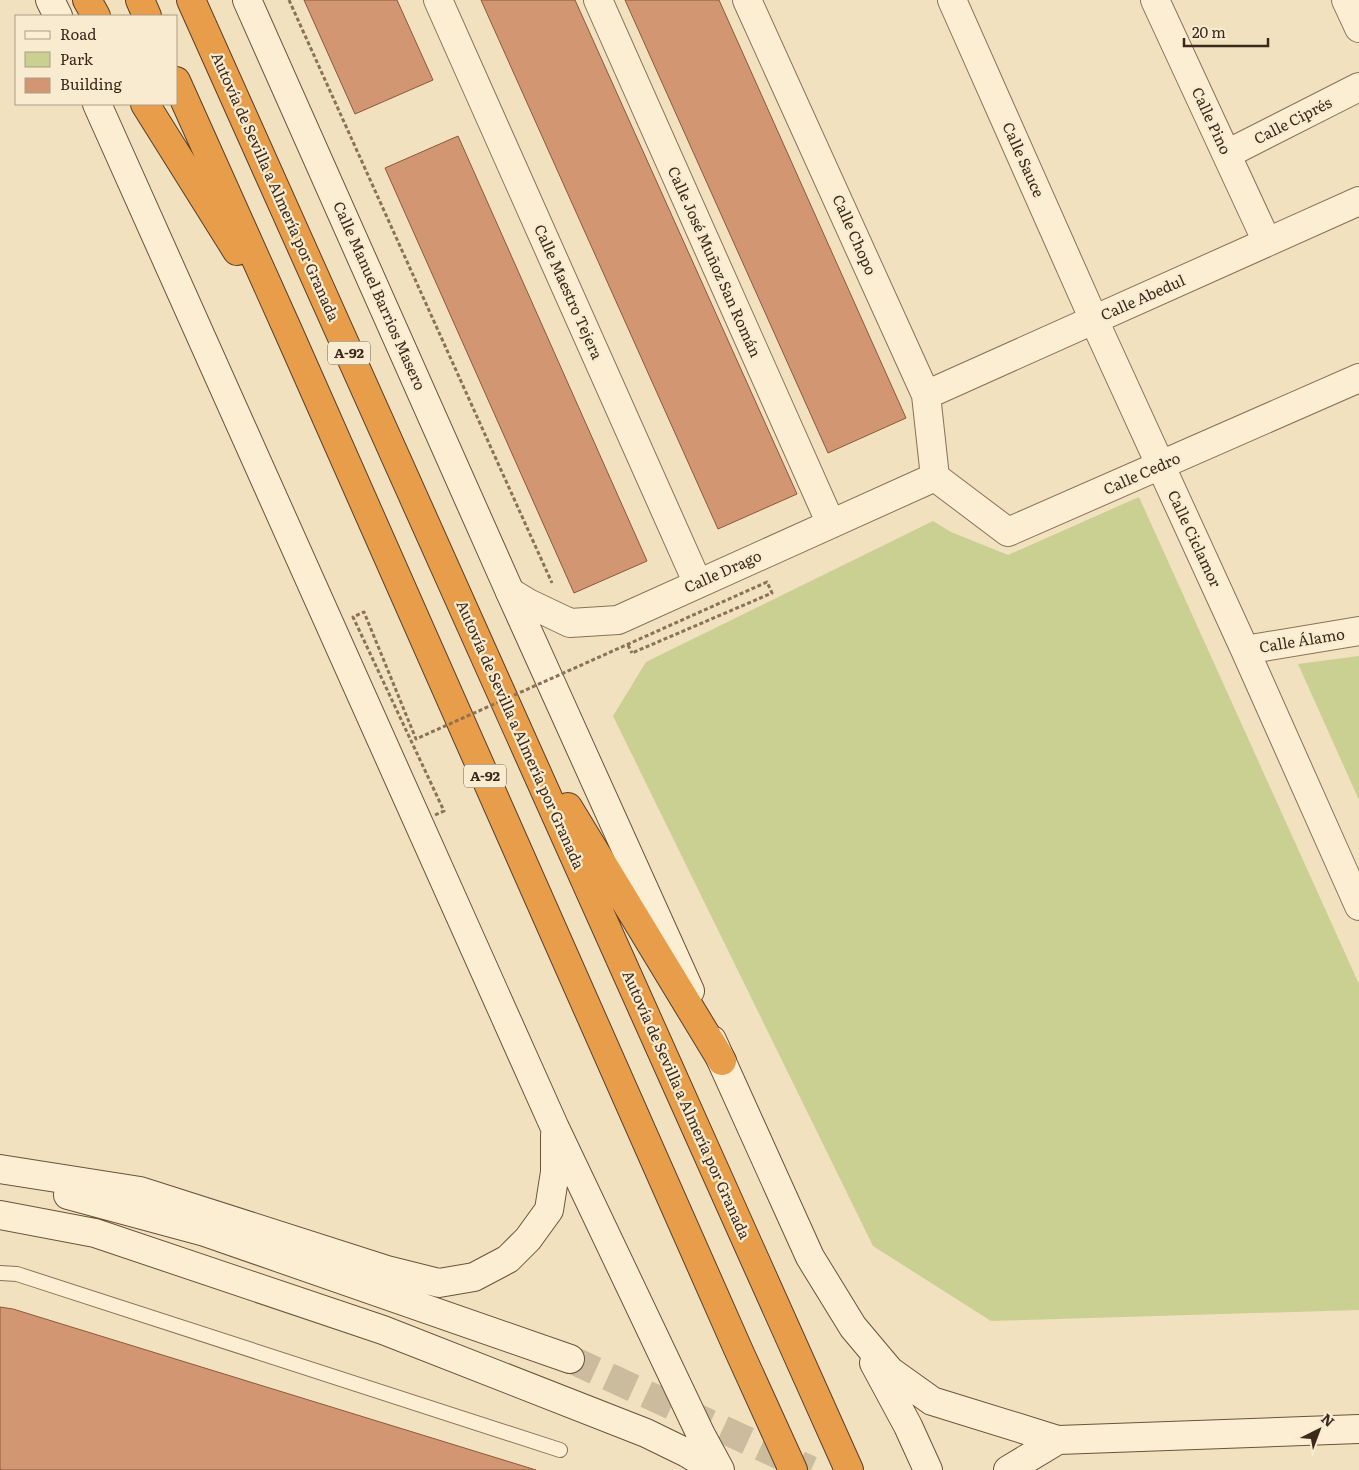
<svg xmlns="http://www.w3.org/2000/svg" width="1359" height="1470" viewBox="0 0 1359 1470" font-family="Literata,serif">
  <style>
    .green { fill: #cad092 }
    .building { fill: #d29772; stroke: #8c583a }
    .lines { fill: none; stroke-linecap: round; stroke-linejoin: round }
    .secondary-tunnel { stroke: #ccbc9e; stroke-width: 28; stroke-dasharray: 28 14; stroke-linecap: butt }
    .lane-casing { stroke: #8b7156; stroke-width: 16 }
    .street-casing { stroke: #8b7156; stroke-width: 30 }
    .secondary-casing { stroke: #6d5239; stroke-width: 30 }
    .highway-casing { stroke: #583f2b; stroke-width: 30 }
    .path { stroke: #8b7156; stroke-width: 3; stroke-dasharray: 4 2.5; stroke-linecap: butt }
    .lane { stroke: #fbeed3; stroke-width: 14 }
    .street { stroke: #fbeed3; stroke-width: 28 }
    .secondary { stroke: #fbeed3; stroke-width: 28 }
    .highway { stroke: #e79d49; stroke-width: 28 }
    .path-bridge { stroke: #8b7156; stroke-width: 3; stroke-dasharray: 4 2.5; stroke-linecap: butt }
    .labels { text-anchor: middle; stroke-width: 4.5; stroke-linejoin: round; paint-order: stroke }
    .shield { fill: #f8ebcf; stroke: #736352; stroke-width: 1 }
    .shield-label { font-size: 14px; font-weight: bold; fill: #3a291c }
    .street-label { font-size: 15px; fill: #3a291c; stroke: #f8ebcf }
  </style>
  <rect width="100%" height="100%" fill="#f1e1bf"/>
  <!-- green -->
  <path class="green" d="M1139 497 1359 984V1310L991 1321 873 1246 613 716 646 662 933 521 951 532 1008 555Z
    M1359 656V800L1298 664Z"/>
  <!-- building -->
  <path class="building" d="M304 0H397L433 80 355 114Z
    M481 0H575L797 494 718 529Z
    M625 0H719L906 418 828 453Z
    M458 136 647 561 574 593 385 168Z
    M0 1307 13 1309 536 1470H0Z"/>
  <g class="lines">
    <!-- secondary-tunnel -->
    <path class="secondary-tunnel" d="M570 1359 811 1470"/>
    <!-- lane casing -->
    <g class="lane-casing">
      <path id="lane" d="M0 1273 17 1274 560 1450"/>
    </g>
    <!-- street casing -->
    <g class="street-casing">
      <path id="street" d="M438 0 698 584
        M598 0 831 524
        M747 0 926 395 935 477
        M952 0 1094 320 1245 650 1359 906
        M1155 0 1267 242
        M1346 0 1359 28
        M1227 154 1359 87
        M926 395 1359 201
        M935 477 1008 532 1359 378
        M510 592 528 603 570 623 618 620 935 477
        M1245 650 1359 631"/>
    </g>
    <!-- secondary casing -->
    <g class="secondary-casing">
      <path id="secondary" d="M50 0 58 16
        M247 0 510 592 690 991
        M97 104 555 1128 701 1435 720 1470
        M712 1040 810 1257 853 1327 890 1371 932 1401 1058 1440 1359 1429
        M0 1169 140 1191 387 1270 439 1283 474 1277 508 1259 528 1239 549 1210 555 1172V1135
        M68 1195 205 1232 570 1359
        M0 1215 95 1233 383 1330 646 1433 687 1453 715 1470
        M874 1363 908 1426 928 1470
        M1008 1470 1058 1440"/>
    </g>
    <!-- highway casing -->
    <g class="highway-casing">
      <path id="highway" d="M87 0 96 16
        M140 0 147 16
        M191 0 849 1470
        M176 81 289 333 738 1349 793 1470
        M145 104 237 251
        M568 807 722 1061"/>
    </g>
    <!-- path -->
    <path class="path" d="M289 0 552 583
      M628 645 632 653"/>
    <!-- lane -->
    <use href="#lane" class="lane"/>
    <!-- street -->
    <use href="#street" class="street"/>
    <!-- secondary -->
    <use href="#secondary" class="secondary"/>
    <!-- highway -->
    <use href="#highway" class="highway"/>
    <!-- path-bridge -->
    <path class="path-bridge" d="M435 815 444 811 353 617 364 612 416 739 767 582 772 593 632 653"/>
  </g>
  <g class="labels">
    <!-- shield labels -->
    <g class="shield">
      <rect x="328" y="341.5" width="42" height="23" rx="4"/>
      <rect x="464" y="764.5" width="42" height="23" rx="4"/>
    </g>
    <g class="shield-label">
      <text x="349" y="358">A-92</text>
      <text x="485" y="781">A-92</text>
    </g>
    <!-- street labels -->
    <g class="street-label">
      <text transform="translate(1211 121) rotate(65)" y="5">Calle Pino</text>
      <text transform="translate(1293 121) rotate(-27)" y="5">Calle Ciprés</text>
      <text transform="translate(1023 160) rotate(66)" y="5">Calle Sauce</text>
      <text transform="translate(275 187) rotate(66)" y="5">Autovía de Sevilla a Almería por Granada</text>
      <text transform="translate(854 235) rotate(66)" y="5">Calle Chopo</text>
      <text transform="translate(714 262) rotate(66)" y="5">Calle José Muñoz San Román</text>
      <text transform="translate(568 292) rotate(66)" y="5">Calle Maestro Tejera</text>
      <text transform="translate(379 296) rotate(66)" y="5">Calle Manuel Barrios Masero</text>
      <text transform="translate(1143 298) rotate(-24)" y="5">Calle Abedul</text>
      <text transform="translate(1142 474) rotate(-24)" y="5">Calle Cedro</text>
      <text transform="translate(1194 539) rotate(65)" y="5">Calle Ciclamor</text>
      <text transform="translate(723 572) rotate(-24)" y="5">Calle Drago</text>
      <text transform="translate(1302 641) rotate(-9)" y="5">Calle Álamo</text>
      <text transform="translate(520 735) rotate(66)" y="5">Autovía de Sevilla a Almería por Granada</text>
      <text transform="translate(686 1105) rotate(66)" y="5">Autovía de Sevilla a Almería por Granada</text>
    </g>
  </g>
  <!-- legend -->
  <rect x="15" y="15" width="162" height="90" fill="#f8ebcf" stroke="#ac9d87"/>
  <rect x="25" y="31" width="25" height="8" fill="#fbeed3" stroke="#ac9d87"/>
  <text x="60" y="40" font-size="15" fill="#3a291c">Road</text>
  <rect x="25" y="52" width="25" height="15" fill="#cad092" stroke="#ac9d87"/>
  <text x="60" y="65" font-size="15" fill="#3a291c">Park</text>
  <rect x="25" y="78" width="25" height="15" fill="#d29772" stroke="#ac9d87"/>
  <text x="60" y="90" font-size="15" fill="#3a291c">Building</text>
  <!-- north arrow -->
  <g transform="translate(1319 1430) rotate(42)" stroke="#f8ebcf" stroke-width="4" paint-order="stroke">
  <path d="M0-4L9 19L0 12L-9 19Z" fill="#3a291c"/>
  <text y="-8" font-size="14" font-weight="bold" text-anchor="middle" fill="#3a291c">N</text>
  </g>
  <!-- scale -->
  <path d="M1184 38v8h84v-8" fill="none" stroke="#3a291c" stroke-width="2.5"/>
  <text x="1192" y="38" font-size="15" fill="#3a291c" stroke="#f8ebcf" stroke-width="4" paint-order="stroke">20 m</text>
</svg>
